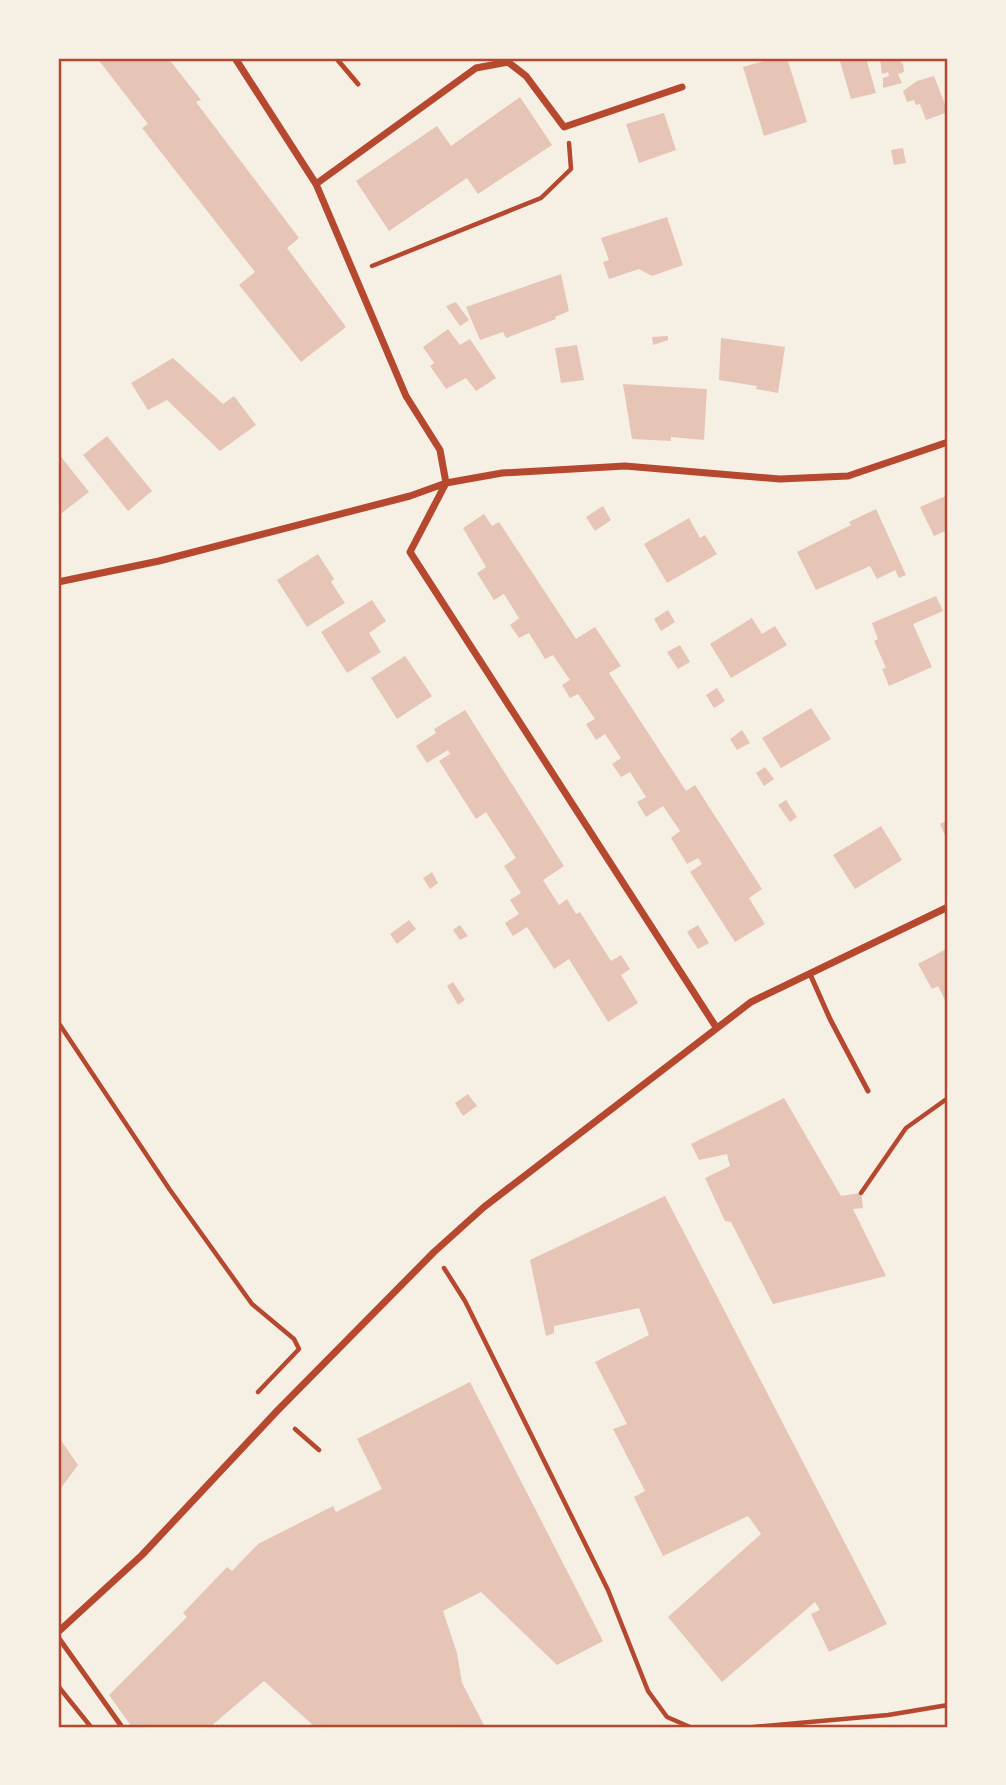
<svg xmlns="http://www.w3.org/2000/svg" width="1006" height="1785" viewBox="0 0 1006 1785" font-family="'Zilla Slab',serif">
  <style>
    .building { fill: #e6c5b7 }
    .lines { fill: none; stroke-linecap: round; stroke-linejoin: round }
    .path { stroke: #b5482f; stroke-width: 4.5 }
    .service { stroke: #b5482f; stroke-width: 5 }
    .minor { stroke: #b5482f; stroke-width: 7 }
    .neatline { fill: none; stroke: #b5482f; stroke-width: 2.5 }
  </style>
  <rect width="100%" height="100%" fill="#f6efe4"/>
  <!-- building -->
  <path class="building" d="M97 58H168L201 100 196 102 299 238 287 248 346 327 301 362 239 285 255 272 142 128 148 124Z
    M775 58H787L807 122 764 136 743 67Z
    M839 58H866L876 93 851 99Z
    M880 58H910L900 62 903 64 904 72 898 74 902 83 883 88V78L889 76 888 72 882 74Z
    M934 76 948 112 926 120 920 104 916 105 914 100 907 102 903 91 917 81Z
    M520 97 552 145 478 194 467 178 389 231 356 181 437 126 451 146Z
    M664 113 676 150 639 163 626 124Z
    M903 148 906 163 894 165 891 150Z
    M667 217 683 265 652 276 639 269 609 279 603 262 609 260 601 238Z
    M561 274 569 311 555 317 556 319 506 338 503 332 480 340 466 307Z
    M456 302 469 320 460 326 446 306Z
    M448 329 460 345 470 339 496 378 476 391 466 378 446 389 430 366 434 363 423 347Z
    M668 336V340L653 345 652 337Z
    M721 338 785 347 778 393 756 389 757 386 719 380Z
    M577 345 584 380 561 383 555 348Z
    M173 358 223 404 234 396 256 425 220 451 167 400 148 410 131 383Z
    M623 384 707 389 704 440 671 437V441L632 439Z
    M107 436 152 491 128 511 83 455Z
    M58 453 89 492 58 516Z
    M948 495V530L934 536 920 507Z
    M603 506 611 520 595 531 586 517Z
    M876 509 906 575 899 578 895 570 877 579 870 566 816 590 797 552 851 525 849 522Z
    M484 514 492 526 499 522 576 639 595 627 621 666 609 673 686 791 695 785 762 889 749 898 765 924 735 942 690 872 702 864 698 858 687 864 671 838 680 831 663 806 646 817 637 802 646 797 630 772 621 777 612 764 621 758 605 734 596 740 586 724 595 719 578 694 570 698 562 685 570 680 553 655 545 659 529 633 519 638 510 625 519 618 504 594 494 600 477 573 486 567 463 528Z
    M689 518 700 538 705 535 717 554 667 583 644 544Z
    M318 554 334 579 331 582 345 603 307 627 277 580Z
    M936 596 943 611 913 624 932 667 889 686 882 669 886 668 874 641 878 639 872 623Z
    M372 600 386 621 369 633 381 652 347 673 321 632Z
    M668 610 675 622 661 631 654 619Z
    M752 618 762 634 775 626 787 645 731 678 710 644Z
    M680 645 690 662 678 669 667 652Z
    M405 656 432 696 397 719 371 678Z
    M717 688 725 701 714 708 706 695Z
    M811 708 831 739 781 768 762 738Z
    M465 710 564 866 543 880 559 905 567 899 576 914 580 912 611 961 621 955 630 969 621 975 638 1003 608 1022 569 959 554 969 527 927 513 936 505 923 519 914 510 900 521 893 504 866 516 858 486 812 476 819 439 761 450 754 448 750 427 763 416 746 436 733 434 729Z
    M742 730 750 743 737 750 730 739Z
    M765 767 774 779 764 786 756 773Z
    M786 800 797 817 790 822 778 805Z
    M948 820V842L940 824Z
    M881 826 902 860 855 889 833 855Z
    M432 872 438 883 430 889 423 878Z
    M409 920 416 929 397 944 390 934Z
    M460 925 468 936 460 940 453 930Z
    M698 925 709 943 698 949 687 932Z
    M948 948V1006L938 986 932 989 918 964Z
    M453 982 465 1000 458 1005 447 986Z
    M468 1094 477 1106 463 1116 455 1103Z
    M784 1098 841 1196 861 1193 863 1208 853 1209 886 1276 773 1304 731 1222 725 1221 705 1178 730 1166 727 1154 699 1160 691 1144Z
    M665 1196 887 1624 829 1652 811 1614 820 1610 815 1602 722 1682 668 1617 761 1534 748 1516 663 1556 634 1497 645 1491 613 1429 627 1424 595 1362 649 1335 639 1308 554 1326V1333L546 1336 530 1260Z
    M470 1382 603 1641 557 1665 481 1592 443 1611 457 1653 462 1683 485 1727H315L264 1681 210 1727H132L109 1695 187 1617 183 1613 227 1567 232 1571 258 1544 333 1506 336 1512 382 1489 357 1439Z
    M58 1436 78 1465 58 1492Z"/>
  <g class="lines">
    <!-- path -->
    <path class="path" d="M372 266 541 198 571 169 569 143
      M58 1022 170 1190 252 1304 294 1339 299 1349 258 1392
      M861 1193 906 1128 948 1098
      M444 1268 465 1301 608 1590 648 1691 667 1717 690 1727
      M295 1429 319 1450
      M58 1686 91 1727
      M753 1727 888 1715 948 1705"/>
    <!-- service -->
    <path class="service" d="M336 58 358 84
      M810 974 830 1019 868 1091
      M58 1637 122 1727"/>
    <!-- minor -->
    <path class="minor" d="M235 58 316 184 406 396 440 450 446 483 410 552 716 1027
      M316 184 476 68 508 62 526 76 564 127 682 87
      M58 582 159 561 410 496 446 483 502 473 625 466 780 479 848 476 948 442
      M58 1632 142 1555 277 1411 434 1252 484 1207 751 1002 948 907"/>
  </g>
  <!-- border -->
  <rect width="1006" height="1785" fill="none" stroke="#f6efe4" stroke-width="119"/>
  <rect x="60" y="60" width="886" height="1666" class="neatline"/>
</svg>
